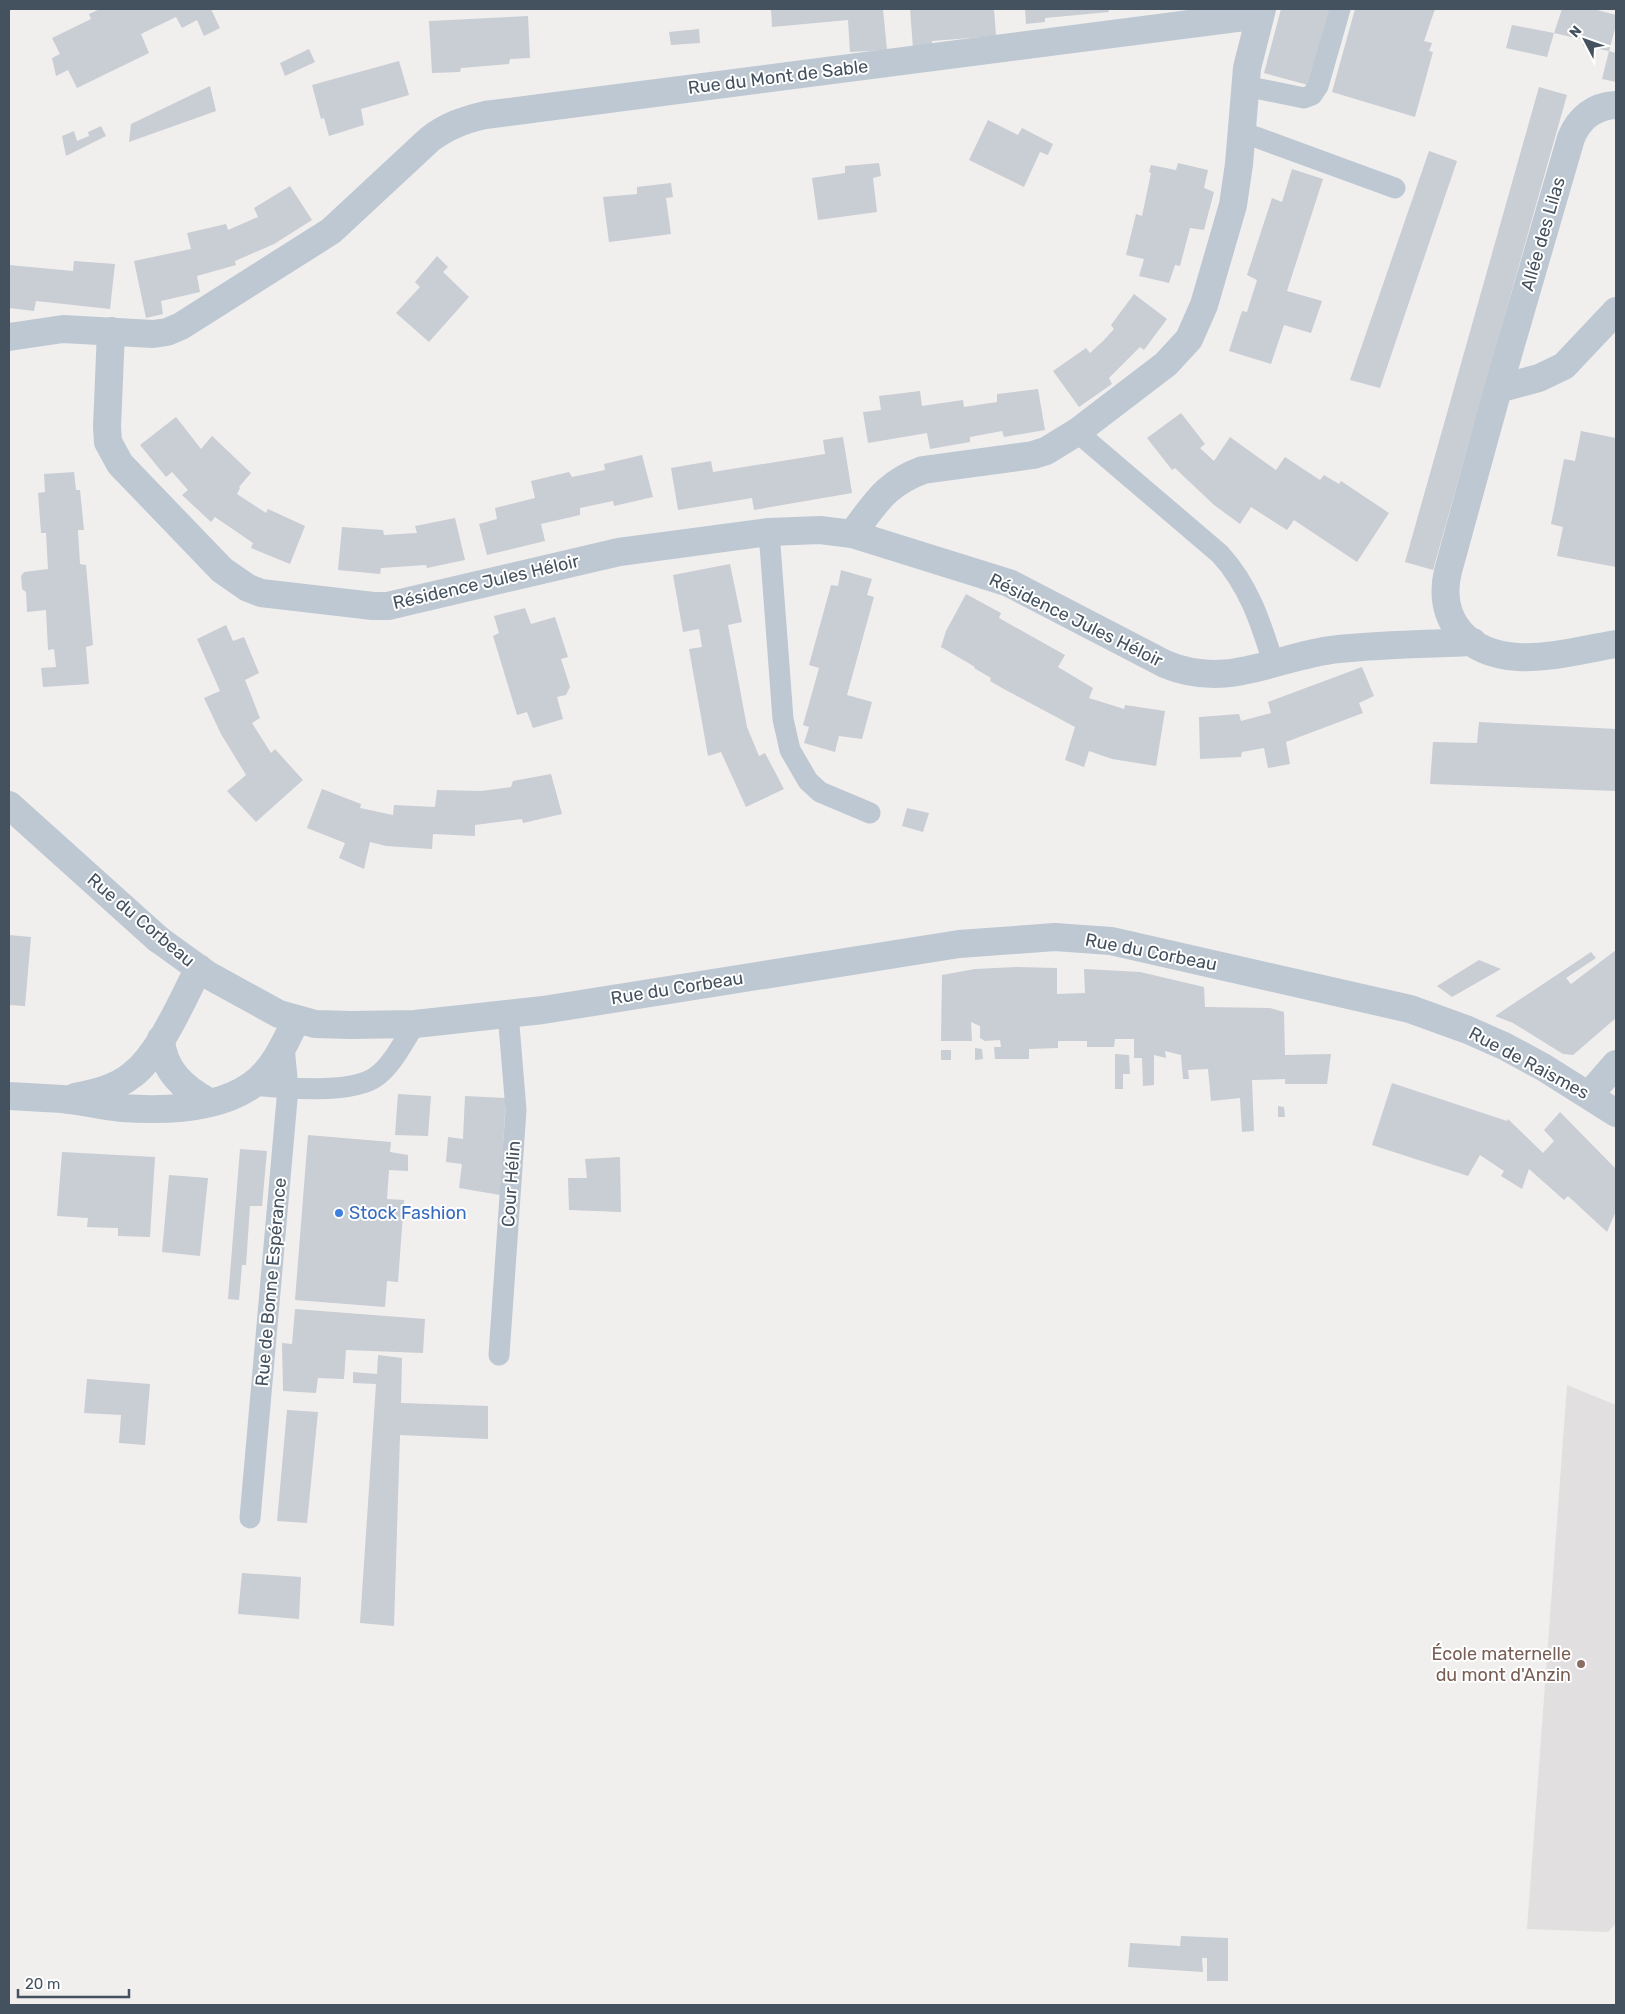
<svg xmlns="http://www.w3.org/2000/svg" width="1625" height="2014" viewBox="0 0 1625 2014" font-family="Rubik,sans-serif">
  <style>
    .education { fill: #e2dfe0 }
    .building { fill: #c9cdd4 }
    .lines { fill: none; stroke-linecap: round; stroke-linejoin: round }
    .service { stroke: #bdc8d2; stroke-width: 21 }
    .minor { stroke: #bdc8d2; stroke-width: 28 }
    .tertiary { stroke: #bdc8d2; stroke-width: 28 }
    .shop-dot { fill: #3f7fe0; stroke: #fff; stroke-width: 2 }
    .education-dot { fill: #8d6e63; stroke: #fff; stroke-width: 2 }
    .labels { text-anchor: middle; stroke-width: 4; stroke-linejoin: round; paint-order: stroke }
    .street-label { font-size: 18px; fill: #44515e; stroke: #fff }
    .shop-label { font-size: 18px; fill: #366cbe; stroke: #fff; text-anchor: start }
    .education-label { font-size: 18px; fill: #785e54; stroke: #fff; text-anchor: end }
  </style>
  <rect width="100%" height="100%" fill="#f1eeee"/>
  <!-- education -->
  <path class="education" d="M1567 1385 1616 1405V1923L1608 1932 1527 1929Z"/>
  <!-- building -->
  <path class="building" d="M100 9H211L220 28 204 36 197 20 182 28 176 17 141 34 149 53 77 88 68 70 56 76 52 58 60 54 52 38 91 19 89 14Z
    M771 9H883L887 50 850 52 848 20 772 27Z
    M910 9H994L996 36 932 41V46L913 48Z
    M1025 9H1108L1109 12 1045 18V22L1026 24Z
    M1281 9 1329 10 1308 85 1264 73Z
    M1355 9H1435L1424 41 1432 43 1429 51 1433 52 1415 117 1332 92Z
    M1562 9H1593L1616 15V25L1609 51 1583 46 1584 40 1554 33Z
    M528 16 530 58 510 59 509 64 461 68 460 72 432 73 429 21Z
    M1512 25 1554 33 1547 57 1506 48Z
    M699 29 700 43 671 45 669 32Z
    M309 49 315 62 285 76 280 63Z
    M1609 51 1616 53V82L1602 79Z
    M399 61 409 95 361 109 364 125 329 136 324 118 321 119 312 85Z
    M210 86 216 111 129 142 131 124Z
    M1539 87 1567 95 1433 570 1405 562Z
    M988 120 1018 135 1022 128 1053 144 1048 155 1040 152 1024 187 969 160Z
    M101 126 106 136 66 156 62 136 74 131 77 141 89 136 88 132Z
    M1429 151 1457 161 1424 258 1380 388 1350 380Z
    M879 163 881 176 873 178 877 212 818 220 812 178 845 173V166Z
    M1178 163 1208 170 1204 188 1214 192 1204 230 1190 228 1180 266 1175 265 1169 283 1139 276 1144 259 1126 255 1136 214 1142 216 1151 173 1149 172 1151 165 1176 170Z
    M1292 169 1323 179 1287 291 1322 301 1311 333 1284 325 1271 364 1229 351 1242 311 1247 312 1257 280 1247 275 1272 198 1282 202Z
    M671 183 673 197 666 198 671 234 609 242 603 197 637 194V187Z
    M290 186 312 220 274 244 235 261 236 265 197 276 200 292 161 301 163 314 146 318 134 261 191 249 187 233 226 224 228 230 258 217 254 208Z
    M437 256 448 267 443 272 469 297 429 342 396 313 420 287 415 282Z
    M74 261 115 264 110 309 36 301 34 311 9 308V265L73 271Z
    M1134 294 1167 319 1144 350 1140 347 1109 378 1112 384 1079 407 1053 371 1086 348 1090 353 1104 340 1114 329 1111 325Z
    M1038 389 1045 430 1004 437 1002 431 970 437V442L930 449 927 433 868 443 863 412 881 410 879 396 920 391 922 406 963 400 964 407 997 402V394Z
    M1181 413 1205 444 1200 448 1214 461 1230 437 1276 470 1285 457 1320 480 1324 475 1339 484 1341 481 1389 513 1357 562 1294 520 1287 530 1251 507 1240 524 1214 505 1175 468 1172 470 1147 438Z
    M176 417 201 449 212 436 251 473 239 487 240 488 237 494 266 513 268 509 305 526 290 564 251 548 253 543 215 517 211 522 182 495 188 490 172 472 166 477 140 445Z
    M1581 431 1616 438V567L1557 556 1563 527 1551 524 1564 459 1575 461Z
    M843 437 852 493 754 510 752 498 678 510 671 468 711 461 713 472 825 454 823 440Z
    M642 455 653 497 614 506 613 501 580 508V515L541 524 545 541 487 555 479 524 497 519 495 508 535 498 531 481 569 472 572 477 605 470 604 464Z
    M74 472 76 490H80L84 530H78L80 564 86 565 93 645 86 647 89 684 43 687 41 668 56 667 54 649 48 650 46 610 27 612 26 592 22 589 21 576 24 572 48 569 46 533H41L38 493 45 492 44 474Z
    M455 518 465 560 427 568 426 565 381 568 380 574 338 570 342 527 383 530 384 535 417 533 415 526Z
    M730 564 742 622 728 625 747 727 759 756 765 753 784 789 746 807 721 752 708 756 689 649 702 647 699 629 683 632 673 575Z
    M841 570 872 579 867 595 874 597 847 695 872 702 862 739 839 736 835 752 804 743 809 727 803 725 819 668 809 665 831 585 838 586Z
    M966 594 1001 613 999 618 1065 655 1058 667 1093 688 1089 698 1124 709 1125 705 1165 711 1156 766 1112 759 1089 751 1084 767 1065 760 1075 727 1002 688 990 681 991 678 974 668 975 667 941 647 946 631Z
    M525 608 531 624 555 617 568 657 561 659 570 687 566 695 557 697 563 719 533 728 527 712 517 715 493 636 499 633 494 616Z
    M226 625 233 641 244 637 259 673 245 680 260 718 252 723 271 753 275 749 303 780 256 822 227 791 246 775 221 734 204 698 220 691 197 639Z
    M1362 667 1374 696 1359 703 1363 713 1286 742 1290 764 1268 768 1264 748 1242 752 1241 757 1200 759 1199 717 1239 714 1241 721 1271 713 1268 702Z
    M1479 722 1616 729V791L1430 784 1433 742 1477 743Z
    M551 774 562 814 523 823 522 819 475 825V836L433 834 432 849 386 846 370 842 364 869 339 858 345 843 307 828 322 789 361 804 360 808 393 815 394 805 435 807 437 790 481 791 511 787 513 781Z
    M907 808 929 813 923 832 902 826Z
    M9 935 31 937 25 1006 9 1005Z
    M1616 950V1018L1573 1055 1563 1054 1513 1023 1495 1016 1591 952 1596 958 1566 978 1571 984Z
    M1479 960 1501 969 1452 997 1437 986Z
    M1016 967 1057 968V994L1085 993 1084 969 1140 972 1204 987 1205 1007 1270 1008 1284 1012 1285 1055 1331 1054 1327 1084H1285V1079L1252 1080 1254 1131 1242 1132 1240 1098 1211 1101 1208 1069 1188 1070 1189 1079H1183L1181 1055 1165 1051 1166 1058 1154 1055V1085L1143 1086 1142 1058H1134V1039H1115L1114 1047H1087V1041H1058V1048L1029 1049V1059H995L994 1047H1001L1000 1040 985 1041 980 1038V1026L971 1022 972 1041H941L942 975 975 969Z
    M975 1048 982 1049 983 1059 975 1060Z
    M941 1050H951V1060H941Z
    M1115 1054 1129 1055 1130 1074H1123V1089H1115Z
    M1392 1083 1507 1121 1508 1119 1543 1153 1554 1141 1544 1130 1560 1112 1616 1169V1211L1607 1232 1568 1196 1564 1200 1529 1169 1522 1189 1501 1176 1504 1171 1480 1155 1468 1176 1372 1145Z
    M398 1094 431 1096 428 1136 395 1135Z
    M465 1096 506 1098 500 1195 459 1188 462 1164 446 1162 448 1137 463 1139Z
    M1278 1106 1284 1107 1285 1117H1278Z
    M308 1135 391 1142 390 1152 408 1155V1171L389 1170 387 1199 404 1200 398 1282 387 1281 385 1307 295 1300Z
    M240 1149 267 1151 262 1206H250L246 1265H242L239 1300 228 1299Z
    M62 1152 155 1157 150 1237 118 1236V1228L87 1227 88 1218 57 1216Z
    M620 1157 621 1212 569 1210 568 1178H587L585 1159Z
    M169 1175 208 1178 200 1256 162 1252Z
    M295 1309 425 1319 423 1353 346 1350 344 1379 318 1378 316 1393 283 1391 282 1343 292 1344Z
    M378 1355 402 1358 401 1403 488 1406V1439L400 1435 394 1626 360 1623 376 1384 353 1383V1372L377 1374Z
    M87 1379 150 1384 145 1445 119 1443 121 1415 84 1413Z
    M287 1410 318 1412 307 1523 277 1521Z
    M242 1573 301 1577 299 1619 238 1614Z
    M1181 1936 1228 1938V1981H1207V1958H1202L1203 1972 1128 1967 1130 1943 1180 1946Z"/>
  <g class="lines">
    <!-- service -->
    <path class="service" d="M1245 86 1304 98 1312 95 1318 86 1340 9
      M1242 132 1395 188
      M1077 432 1220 554C1250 587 1261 624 1274 665
      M769 532 783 719 790 750 808 781 820 792 870 813
      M252 1085C282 1088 353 1095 377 1076 393 1064 404 1041 415 1024
      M499 1355 516 1110 508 1013
      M250 1518 288 1088 284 1047"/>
    <!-- minor -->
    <path class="minor" d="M1616 105C1594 106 1579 118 1571 138L1498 389 1448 571C1436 621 1468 654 1518 657 1550 659 1585 649 1616 644
      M111 331 107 427 108 442 120 464 222 570 248 588 261 593 373 606H388L619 552 769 532 820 530 852 534 1009 583 1165 664C1229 691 1277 655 1339 649 1383 644 1428 644 1473 642
      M9 337 63 329 153 334 167 332 181 326 331 231 430 139C447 126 464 120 485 115L1260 15
      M1498 389 1539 378 1564 366 1616 311
      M852 534C876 503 885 484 923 470L1033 455 1046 451 1077 432 1166 364 1189 339 1204 305 1233 205 1239 164 1247 68 1262 9
      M9 805 158 939
      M1589 1095 1616 1064"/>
    <!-- tertiary -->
    <path class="tertiary" d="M158 939 208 975 279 1014 315 1024 351 1025 415 1024 543 1010 959 944 1055 937 1111 941 1410 1009 1468 1030 1504 1046 1543 1067 1616 1113
      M161 1039C163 1070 183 1088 209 1102
      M9 1096C26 1097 44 1098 62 1099 82 1101 102 1106 122 1108 164 1111 217 1110 252 1085 274 1069 285 1043 296 1020
      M75 1097C95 1093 116 1088 132 1075 160 1054 182 1000 199 968"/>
  </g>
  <!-- markers -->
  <circle class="shop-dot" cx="339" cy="1213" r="5"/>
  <circle class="education-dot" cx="1581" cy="1664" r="5"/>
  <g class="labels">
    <!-- street labels -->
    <g class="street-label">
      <text transform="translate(778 77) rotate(-7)" y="6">Rue du Mont de Sable</text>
      <text transform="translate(1543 234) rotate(-74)" y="6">Allée des Lilas</text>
      <text transform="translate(486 582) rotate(-13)" y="6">Résidence Jules Héloir</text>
      <text transform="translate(1076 620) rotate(26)" y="6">Résidence Jules Héloir</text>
      <text transform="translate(141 920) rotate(40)" y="6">Rue du Corbeau</text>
      <text transform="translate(1151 952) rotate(11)" y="6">Rue du Corbeau</text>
      <text transform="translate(677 988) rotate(-9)" y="6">Rue du Corbeau</text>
      <text transform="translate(1529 1063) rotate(28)" y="6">Rue de Raismes</text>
      <text transform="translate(511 1184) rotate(-86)" y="6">Cour Hélin</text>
      <text transform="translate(271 1282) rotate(-85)" y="6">Rue de Bonne Espérance</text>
    </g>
    <!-- shop labels -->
    <g class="shop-label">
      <text x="349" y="1219">Stock Fashion</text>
    </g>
    <!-- education labels -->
    <g class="education-label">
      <text x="1571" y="1660">École maternelle<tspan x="1571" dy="21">du mont d'Anzin</tspan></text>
    </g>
  </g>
  <!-- border -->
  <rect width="1625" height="2014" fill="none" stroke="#44515e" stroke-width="20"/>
  <!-- north arrow -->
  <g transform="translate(1585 40) rotate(311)" stroke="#ffffff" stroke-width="4" paint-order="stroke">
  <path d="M0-4L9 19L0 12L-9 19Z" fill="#44515e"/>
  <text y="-8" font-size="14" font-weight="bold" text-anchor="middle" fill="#44515e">N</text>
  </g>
  <!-- scale -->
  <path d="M18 1989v8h111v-8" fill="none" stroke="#44515e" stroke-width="2.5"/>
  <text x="25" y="1989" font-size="15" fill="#44515e" stroke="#ffffff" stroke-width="4" paint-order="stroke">20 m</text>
</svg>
